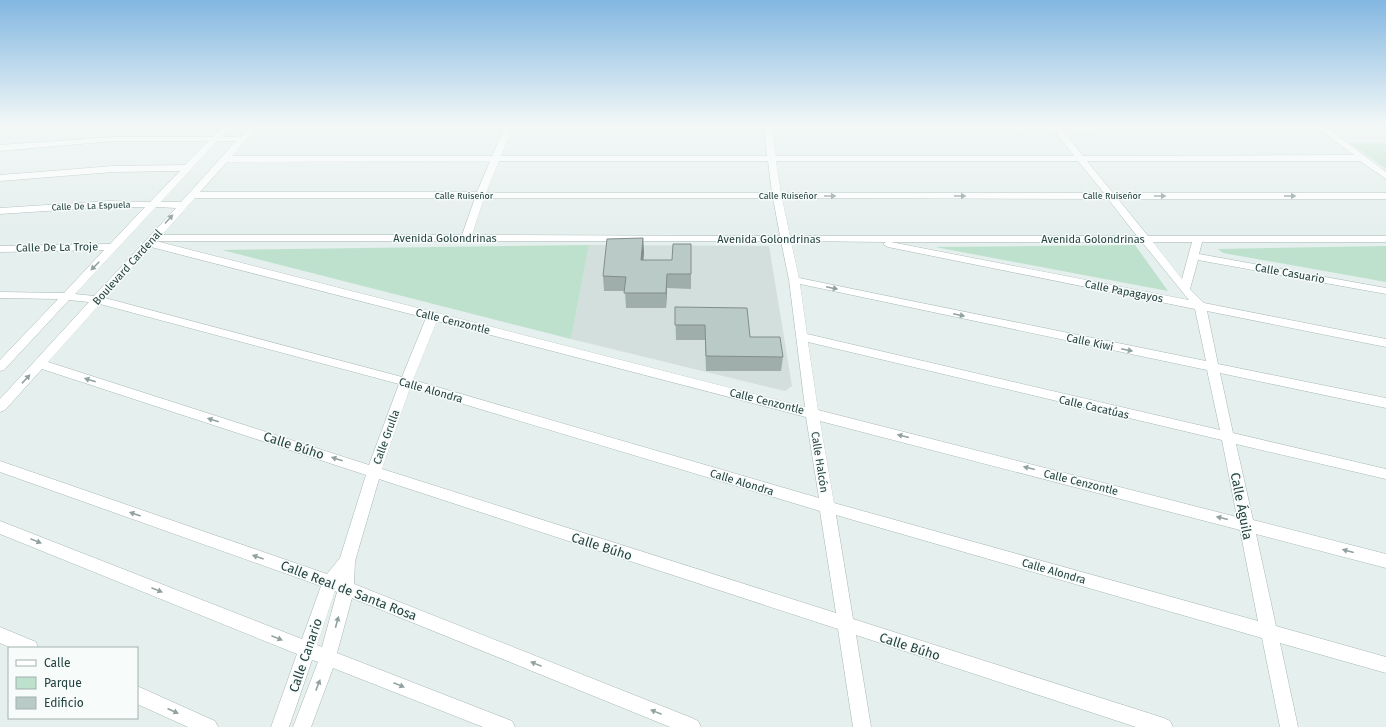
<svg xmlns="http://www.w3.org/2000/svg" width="1386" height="727" viewBox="0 0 1386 727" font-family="'Fira Sans',sans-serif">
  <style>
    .built { fill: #d3dfdc }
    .green { fill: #bee1ce }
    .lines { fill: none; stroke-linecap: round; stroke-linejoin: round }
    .minor-casing { stroke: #a7b8b6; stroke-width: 1 }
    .minor { fill: #fff; fill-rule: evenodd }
    .wall { fill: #a0aeab }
    .shaded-wall { fill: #828d8b }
    .building { fill: #bacac7; stroke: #828d8b }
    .oneway { fill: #91a1a0 }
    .labels { text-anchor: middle; stroke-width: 3; stroke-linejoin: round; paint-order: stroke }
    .far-street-label { font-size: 9px; fill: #234340; stroke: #f7fbfa }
    .street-label { font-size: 11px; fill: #234340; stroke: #f7fbfa }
    .near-street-label { font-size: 13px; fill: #234340; stroke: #f7fbfa }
  </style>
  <rect width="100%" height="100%" fill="#e5efed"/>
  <!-- built -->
  <path class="built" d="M589 245 769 246 792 386 785 391 571 339Z"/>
  <!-- green -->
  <path class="green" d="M1350 143H1386V169Z
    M589 245 571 339 222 250Z
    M1135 245 1168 291 935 247Z
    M1386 246V282L1223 253 1218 249Z"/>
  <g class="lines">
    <!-- minor casing -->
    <g class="minor-casing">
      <path id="minor" d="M223 126H231L222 137H241L250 126H1325L1386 172V179L1360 161H1087L1113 193H1386V199H1118L1148 236H1386V242H1202L1199 254 1386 288V294L1198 260 1190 289 1204 303 1386 339V347L1207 311 1218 364 1386 398V408L1220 373 1233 433 1386 469V479L1236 444 1253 520 1386 554V568L1256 534 1276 626 1386 657V673L1280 643 1298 727H1280L1262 638 836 515 853 619 1164 718 1170 721 1173 727H1136L856 635 871 727H853L838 629 379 479 355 561 354 584 692 718 698 721 701 727H670L352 598 337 653 512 721 515 727H483L333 668 311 727H293L318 662 312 660 289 727H271L297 654 0 534V521L302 639 321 586 0 472V461L327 574 340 558 366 475 42 369 5 410 0 412V399L89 302 69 300 4 370 0 371V360L58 299 0 298V292L64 293 104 250 0 252V246L110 244 145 207H109L0 214V208L109 201 150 202 180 171 113 172 0 181V175L113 166 185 165 208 141H114L0 151V145L114 137H213ZM257 128 504 129 492 156H232ZM1318 128 1354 155 1083 156 1063 130ZM512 129 764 130 767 156H501ZM772 130H1054L1074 156H776ZM217 141H236L181 202H161ZM490 161 477 192H200L227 162ZM499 161H768L772 193H486ZM776 161H1078L1104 193H781ZM195 198H475L462 235H162ZM484 198H773L780 236 472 235ZM782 198 1108 199 1137 236H790ZM156 207 176 208 94 296 75 294ZM156 241H781L789 280 805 407ZM791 241 886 242 883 244 888 247 1195 309 1206 361 799 278ZM891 242H1142L1189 300ZM1153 242H1192L1182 279ZM151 247 426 318 402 377 105 298ZM800 284 1207 370 1220 430 807 334ZM100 304 399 384 369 465 48 362ZM437 321 806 417 819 498 413 380ZM808 342 1222 440 1237 517 818 410ZM410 388 820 511 836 613 382 469ZM820 421 1240 530 1258 621 834 503ZM335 591 337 592 322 647 317 645Z
        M0 627 36 642 38 648H11L0 643Z
        M137 686 215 721 218 727H188L137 704Z"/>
    </g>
    <!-- minor -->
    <use href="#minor" class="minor"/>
  </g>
  <!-- wall -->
  <path class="wall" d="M643 238 644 253 643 260H672L691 244V289L667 288 666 308H626L625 291H604L603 276Z
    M675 307 783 357 781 371H706L705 340H676Z"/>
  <!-- shaded-wall -->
  <path class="shaded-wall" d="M643 238 644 253 642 274 641 260Z
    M667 274V288L666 308V293Z"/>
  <!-- building -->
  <path class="building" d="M643 238 641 260H672L673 244H691V274H667L666 293H624L626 277 603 276 607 239Z
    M675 307 747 308 750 337H780L783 357 706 356 705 325H675Z"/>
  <!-- one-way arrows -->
  <defs><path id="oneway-solid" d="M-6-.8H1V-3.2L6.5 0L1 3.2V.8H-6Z"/></defs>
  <g class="oneway">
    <use href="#oneway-solid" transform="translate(830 196)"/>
    <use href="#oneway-solid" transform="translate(960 196)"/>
    <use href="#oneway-solid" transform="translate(1160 196)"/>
    <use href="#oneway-solid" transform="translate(1290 196)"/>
    <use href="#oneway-solid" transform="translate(169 219) rotate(-48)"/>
    <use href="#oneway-solid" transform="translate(95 266) rotate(135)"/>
    <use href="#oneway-solid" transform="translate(832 288) rotate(12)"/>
    <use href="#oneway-solid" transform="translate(959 315) rotate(12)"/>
    <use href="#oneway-solid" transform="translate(1127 350) rotate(12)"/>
    <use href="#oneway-solid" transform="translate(26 379) rotate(-47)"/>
    <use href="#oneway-solid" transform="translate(90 380) rotate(-162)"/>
    <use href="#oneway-solid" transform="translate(213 420) rotate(-162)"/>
    <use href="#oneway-solid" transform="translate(903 436) rotate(-166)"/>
    <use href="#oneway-solid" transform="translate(337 459) rotate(-162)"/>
    <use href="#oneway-solid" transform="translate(1029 468) rotate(-166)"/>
    <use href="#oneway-solid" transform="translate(135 514) rotate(-161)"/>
    <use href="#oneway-solid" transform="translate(1222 518) rotate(-166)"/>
    <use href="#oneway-solid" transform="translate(36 541) rotate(22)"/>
    <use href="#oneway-solid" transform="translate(1348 551) rotate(-165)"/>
    <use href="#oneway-solid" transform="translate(258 557) rotate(-161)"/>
    <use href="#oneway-solid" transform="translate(157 590) rotate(22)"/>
    <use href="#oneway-solid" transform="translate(337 622) rotate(-75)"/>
    <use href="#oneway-solid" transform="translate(277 638) rotate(22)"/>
    <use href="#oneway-solid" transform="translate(536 664) rotate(-158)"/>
    <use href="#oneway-solid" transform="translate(318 685) rotate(-69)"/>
    <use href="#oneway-solid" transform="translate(399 685) rotate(22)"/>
    <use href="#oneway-solid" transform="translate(173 711) rotate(24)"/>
    <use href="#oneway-solid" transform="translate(656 712) rotate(-158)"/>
  </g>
  <!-- sky -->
  <linearGradient id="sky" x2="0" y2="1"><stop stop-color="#83b7e1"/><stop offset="0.55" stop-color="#f3f8f7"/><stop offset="1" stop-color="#f3f8f7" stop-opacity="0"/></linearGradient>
  <rect width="1386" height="228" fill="url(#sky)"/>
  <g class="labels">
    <!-- far-street labels -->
    <g class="far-street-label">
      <text x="464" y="199">Calle Ruiseñor</text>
      <text x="788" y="199">Calle Ruiseñor</text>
      <text x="1112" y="199">Calle Ruiseñor</text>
      <text transform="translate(91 206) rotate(-2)" y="3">Calle De La Espuela</text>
    </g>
    <!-- street labels -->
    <g class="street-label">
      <text x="445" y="242">Avenida Golondrinas</text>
      <text x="769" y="243">Avenida Golondrinas</text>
      <text x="1093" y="243">Avenida Golondrinas</text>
      <text transform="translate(57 247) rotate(-1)" y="4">Calle De La Troje</text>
      <text transform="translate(127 267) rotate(-48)" y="4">Boulevard Cardenal</text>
      <text transform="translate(1290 273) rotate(10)" y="4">Calle Casuario</text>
      <text transform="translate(1124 291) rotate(11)" y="4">Calle Papagayos</text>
      <text transform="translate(453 321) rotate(14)" y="4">Calle Cenzontle</text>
      <text transform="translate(1090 342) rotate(12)" y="4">Calle Kiwi</text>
      <text transform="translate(431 390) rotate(16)" y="4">Calle Alondra</text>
      <text transform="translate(767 401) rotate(14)" y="4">Calle Cenzontle</text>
      <text transform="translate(1094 407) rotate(13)" y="4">Calle Cacatúas</text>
      <text transform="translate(386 437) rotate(-70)" y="4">Calle Grulla</text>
      <text transform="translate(820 462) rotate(81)" y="4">Calle Halcón</text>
      <text transform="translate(742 482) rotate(17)" y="4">Calle Alondra</text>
      <text transform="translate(1081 482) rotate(14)" y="4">Calle Cenzontle</text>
      <text transform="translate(1054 571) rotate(16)" y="4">Calle Alondra</text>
    </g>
    <!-- near-street labels -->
    <g class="near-street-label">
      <text transform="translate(294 445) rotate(18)" y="5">Calle Búho</text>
      <text transform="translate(1242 506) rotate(79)" y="5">Calle Águila</text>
      <text transform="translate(602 546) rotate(18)" y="5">Calle Búho</text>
      <text transform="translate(349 590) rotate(21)" y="5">Calle Real de Santa Rosa</text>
      <text transform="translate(910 646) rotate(18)" y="5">Calle Búho</text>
      <text transform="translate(305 655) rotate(-71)" y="5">Calle Canario</text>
    </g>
  </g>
  <!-- legend -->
  <rect x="8" y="647" width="130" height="72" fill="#f7fbfa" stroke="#a2b1b0"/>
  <rect x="16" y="660" width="20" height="6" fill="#ffffff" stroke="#a2b1b0"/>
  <text x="44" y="667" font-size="12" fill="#234340">Calle</text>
  <rect x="16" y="677" width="20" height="12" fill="#bee1ce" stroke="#a2b1b0"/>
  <text x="44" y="687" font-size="12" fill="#234340">Parque</text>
  <rect x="16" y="697" width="20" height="12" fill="#bacac7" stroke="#a2b1b0"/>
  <text x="44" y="707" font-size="12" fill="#234340">Edificio</text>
</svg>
